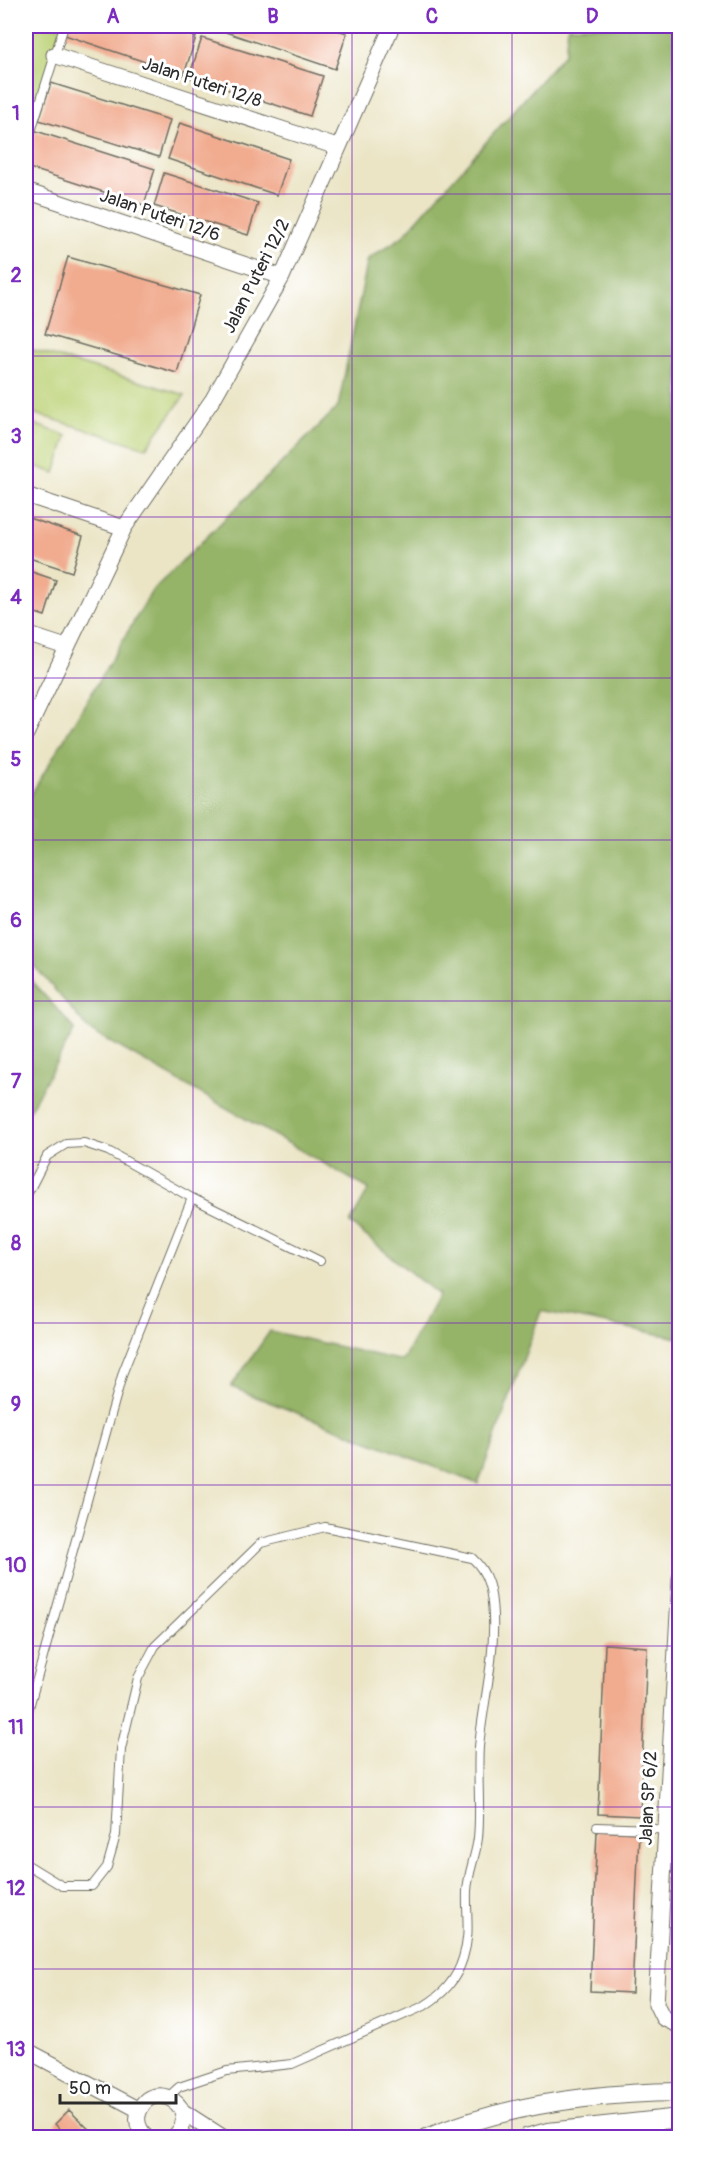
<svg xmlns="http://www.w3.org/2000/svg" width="705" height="2163" viewBox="0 0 705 2163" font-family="Pangolin,sans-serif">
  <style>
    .green { fill: #bcd276; stroke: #747e50; stroke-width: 1.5 }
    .forest { fill: #95b467; stroke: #607049; stroke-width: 1.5 }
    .building { fill: #f1ac90 }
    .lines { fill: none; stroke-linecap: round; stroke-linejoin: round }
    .service-casing { stroke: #6e6c61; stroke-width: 10 }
    .minor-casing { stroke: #6e6c61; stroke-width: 17 }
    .tertiary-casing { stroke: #6e6c61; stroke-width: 20 }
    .service { stroke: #fff; stroke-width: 8 }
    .minor { stroke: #fff; stroke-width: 15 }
    .tertiary { stroke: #fff; stroke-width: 18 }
    .grid { fill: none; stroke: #7b2cbf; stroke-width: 1.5; stroke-opacity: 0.55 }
    .labels { text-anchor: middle; stroke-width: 6; stroke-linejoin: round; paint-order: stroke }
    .street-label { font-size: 18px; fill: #2b2b2b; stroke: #fff }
    .neatline { fill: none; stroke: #7b2cbf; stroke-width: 2 }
    .grid-label { font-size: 20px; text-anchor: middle; font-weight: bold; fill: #7b2cbf }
  </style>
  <rect width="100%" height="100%" fill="#fff"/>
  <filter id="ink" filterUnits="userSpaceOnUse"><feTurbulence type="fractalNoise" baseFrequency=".0167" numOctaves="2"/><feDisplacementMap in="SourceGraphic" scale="12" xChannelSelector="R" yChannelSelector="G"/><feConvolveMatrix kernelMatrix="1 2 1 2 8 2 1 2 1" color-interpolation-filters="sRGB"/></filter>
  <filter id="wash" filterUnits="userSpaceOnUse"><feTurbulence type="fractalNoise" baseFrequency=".008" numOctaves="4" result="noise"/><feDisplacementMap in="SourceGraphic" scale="24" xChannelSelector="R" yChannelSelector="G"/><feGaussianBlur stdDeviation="1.35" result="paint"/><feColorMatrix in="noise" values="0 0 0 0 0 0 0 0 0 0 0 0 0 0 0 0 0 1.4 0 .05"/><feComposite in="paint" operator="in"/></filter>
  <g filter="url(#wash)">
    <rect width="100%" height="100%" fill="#ebe5c6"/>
    <!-- green -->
    <path class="green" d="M26 26H64L26 147Z
      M26 348 185 395 146 448 26 411Z
      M26 421 67 436 55 473 26 463Z"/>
    <!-- forest -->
    <path class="forest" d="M568 26H679V1338L541 1311 478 1484 231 1387 270 1331 402 1361 438 1295 350 1223 369 1189 89 1030 26 956V803L152 591 338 407 368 259 402 237 565 53Z
      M26 975 75 1029 26 1116Z"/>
    <g id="blocks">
      <!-- building -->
      <path class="building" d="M65 26H162L196 37 184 75 62 34Z
        M208 26H324L347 33 335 69Z
        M202 38 323 76 310 116 189 77Z
        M51 83 170 120 159 157 39 120Z
        M180 123 289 159 277 195 168 159Z
        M33 130 155 169 144 205 26 167V155Z
        M164 173 258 203 248 235 154 206Z
        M68 257 200 295 177 373 45 334Z
        M26 517 83 536 72 572 26 557Z
        M26 570 56 580 45 616 26 610Z
        M605 1644 647 1647 640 1816 598 1814Z
        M597 1831 639 1833 632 1993 590 1991Z
        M69 2110 98 2138H69L55 2124Z"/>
    </g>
  </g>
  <g filter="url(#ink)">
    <use href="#blocks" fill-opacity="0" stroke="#6e6c61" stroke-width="1.5"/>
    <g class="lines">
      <!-- service casing -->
      <g class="service-casing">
        <path id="service" d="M26 147 64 26
          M26 1197 47 1156 66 1144 84 1143 108 1151 192 1198 320 1261
          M26 1718 123 1372 192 1198
          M597 1827 680 1830
          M26 1864 62 1886H92L107 1867 116 1835 121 1749 138 1678 155 1646 261 1543 325 1527 472 1558C489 1573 492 1593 493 1616 495 1660 483 1703 479 1747 477 1776 481 1809 478 1838 476 1855 468 1873 467 1891 466 1916 471 1933 463 1958 456 1981 443 1994 424 2006L292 2064 227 2071 179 2087 168 2097"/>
      </g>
      <!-- minor casing -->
      <g class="minor-casing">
        <path id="minor" d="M54 55 337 147
          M26 191 282 277
          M26 495 124 528
          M26 634 66 647
          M26 734 124 528 213 399 282 277 392 26
          M680 1578 656 2004 663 2018 680 2026
          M26 2050 139 2110
          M182 2111 224 2138
          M147 2138C140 2131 135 2122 139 2112 151 2075 206 2109 173 2138"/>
      </g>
      <!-- tertiary casing -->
      <g class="tertiary-casing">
        <path id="tertiary" d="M427 2138C507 2104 594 2093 680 2092
          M526 2138 548 2132 680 2118"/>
      </g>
      <!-- service -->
      <use href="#service" class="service"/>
      <!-- minor -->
      <use href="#minor" class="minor"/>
      <!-- tertiary -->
      <use href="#tertiary" class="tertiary"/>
    </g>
  </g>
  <!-- grid -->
  <path class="grid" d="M193 26V2138M352 26V2138M512 26V2138M26 194H680M26 356H680M26 517H680M26 678H680M26 840H680M26 1001H680M26 1162H680M26 1323H680M26 1485H680M26 1646H680M26 1807H680M26 1969H680"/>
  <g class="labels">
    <!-- street labels -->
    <g class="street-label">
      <text transform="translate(202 82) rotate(18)" y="6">Jalan Puteri 12/8</text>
      <text transform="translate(160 215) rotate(19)" y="6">Jalan Puteri 12/6</text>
      <text transform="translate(256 276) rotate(-63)" y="6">Jalan Puteri 12/2</text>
      <text transform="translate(648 1798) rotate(-87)" y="6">Jalan SP 6/2</text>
    </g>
  </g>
  <!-- margin -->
  <rect width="705" height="2163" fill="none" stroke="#fff" stroke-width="66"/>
  <!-- scale -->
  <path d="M60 2094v9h116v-9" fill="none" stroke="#2b2b2b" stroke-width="3"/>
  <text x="69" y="2094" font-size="18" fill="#2b2b2b" stroke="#ffffff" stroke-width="4.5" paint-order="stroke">50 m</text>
  <rect x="33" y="33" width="639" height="2097" class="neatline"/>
  <g class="grid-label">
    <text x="113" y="23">A</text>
    <text x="273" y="23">B</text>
    <text x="432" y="23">C</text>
    <text x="592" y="23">D</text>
    <text x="16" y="120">1</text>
    <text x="16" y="282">2</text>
    <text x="16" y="443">3</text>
    <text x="16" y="604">4</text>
    <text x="16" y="766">5</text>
    <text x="16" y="927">6</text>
    <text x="16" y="1088">7</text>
    <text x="16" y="1250">8</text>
    <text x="16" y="1411">9</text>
    <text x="16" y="1572">10</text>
    <text x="16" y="1734">11</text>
    <text x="16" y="1895">12</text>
    <text x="16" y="2056">13</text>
  </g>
</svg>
